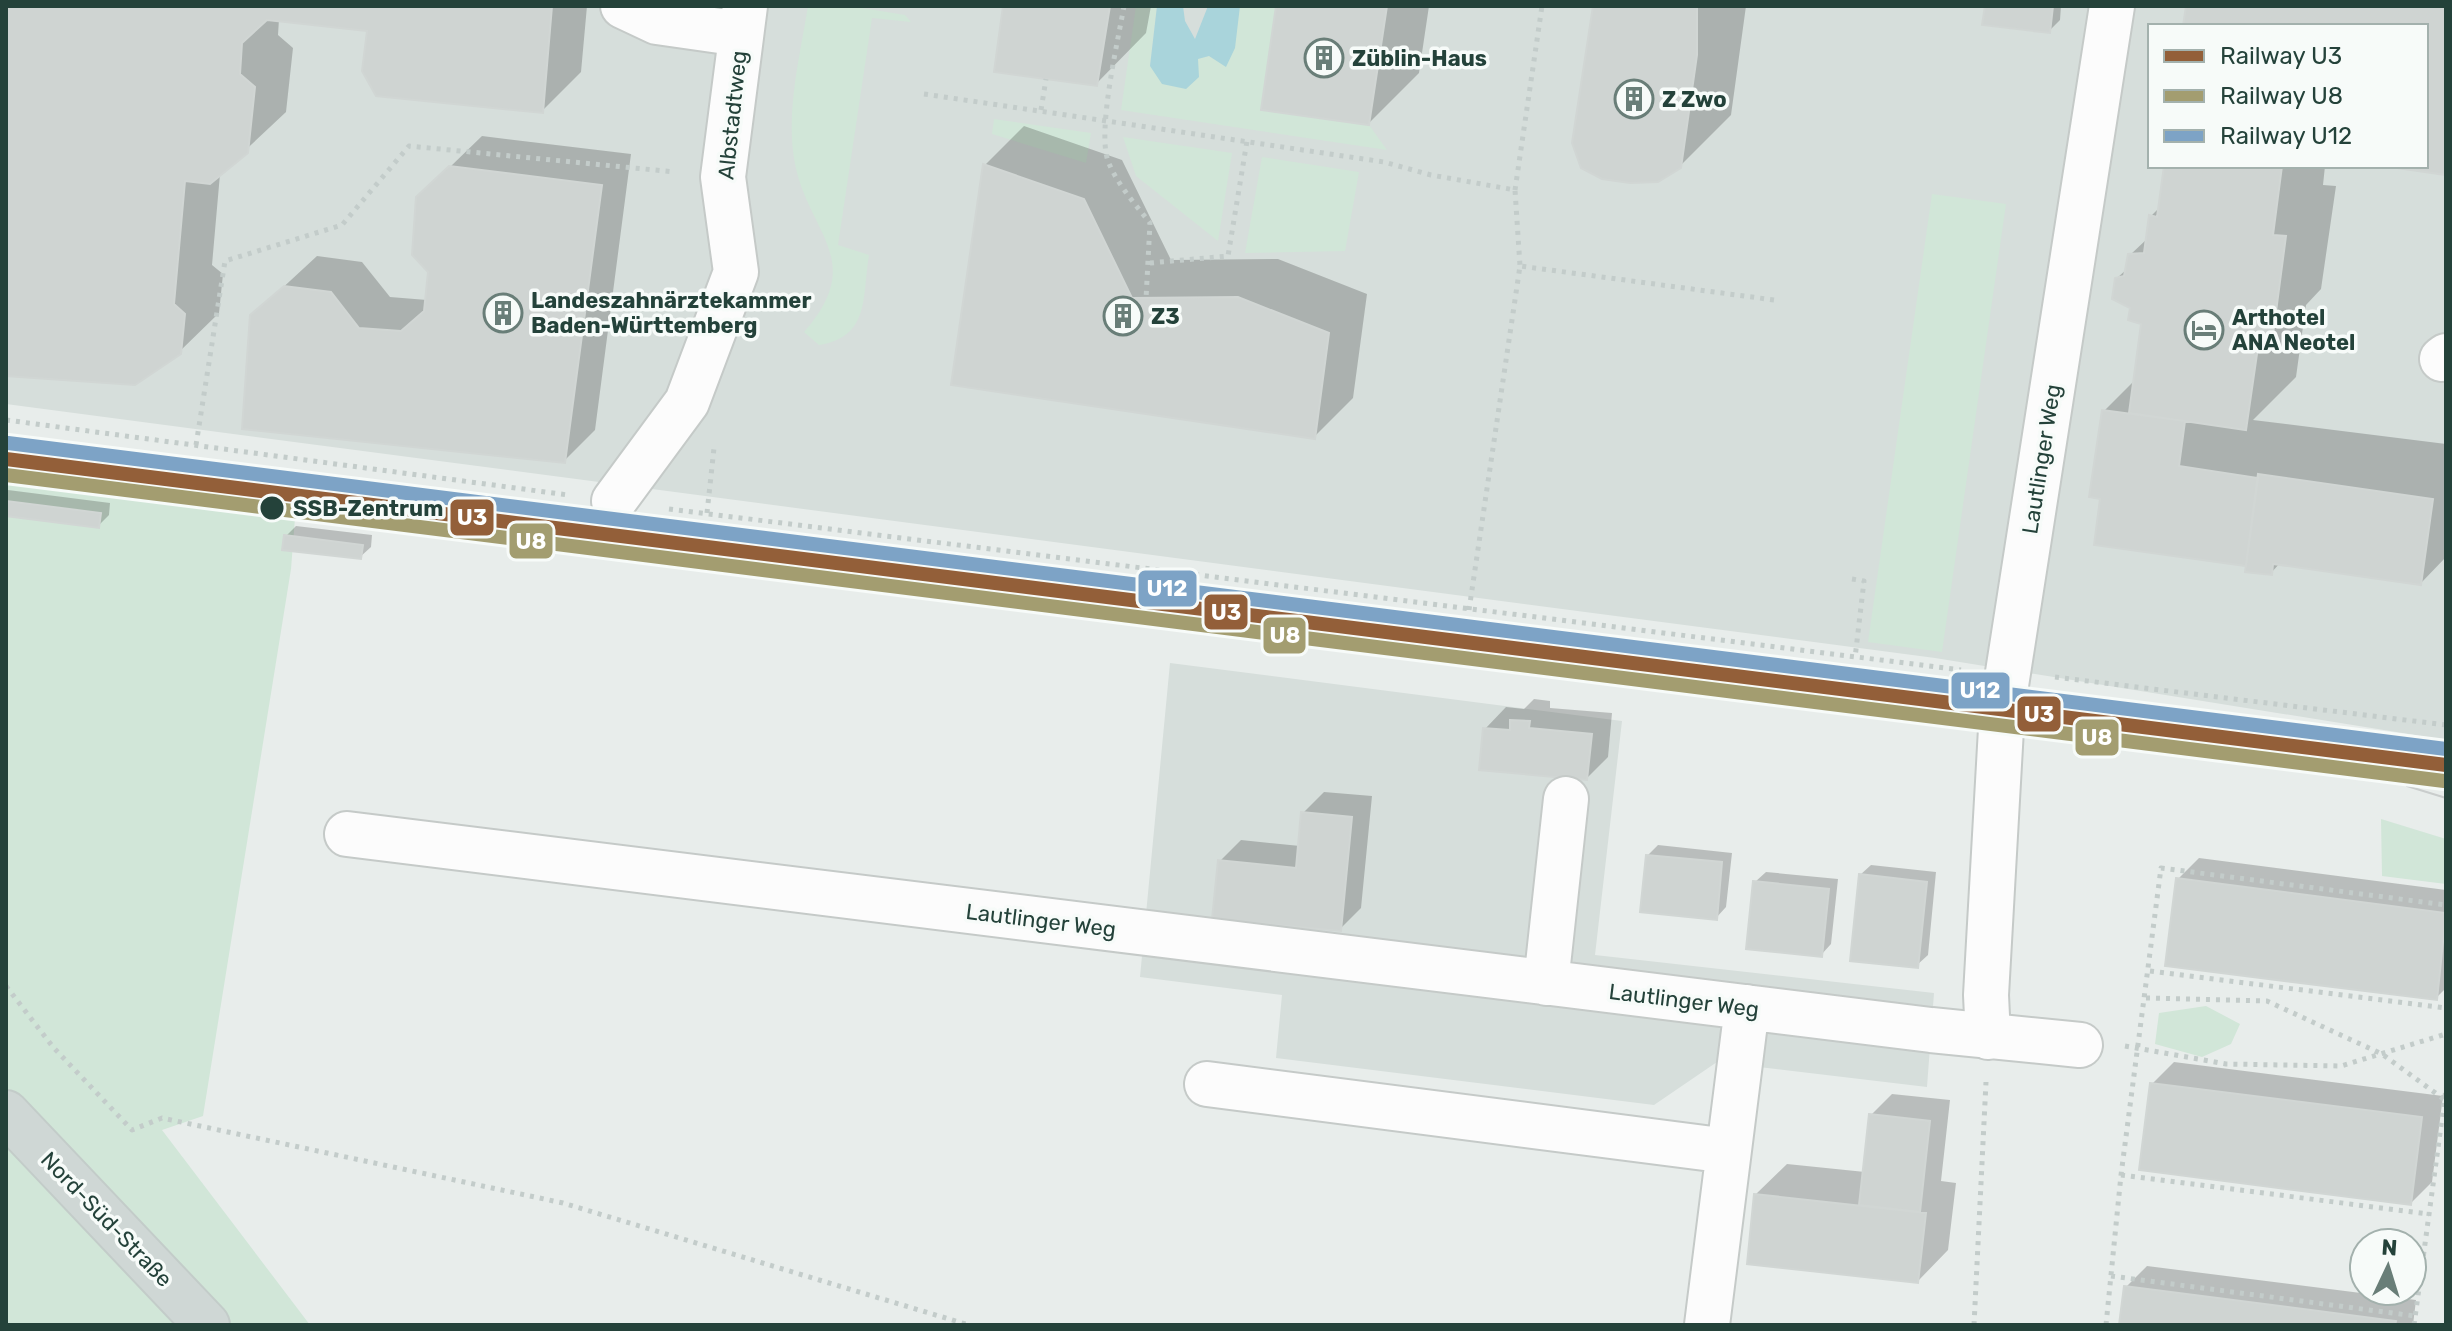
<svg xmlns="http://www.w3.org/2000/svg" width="2452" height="1331" viewBox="0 0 2452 1331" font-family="Rubik,sans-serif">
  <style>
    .built { fill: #d6dedb; fill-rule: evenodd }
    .green { fill: #d1e6d8 }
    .water { fill: #a9d4db }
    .shadow { fill: #0003 }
    .building { fill: #cfd4d2; stroke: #d1d6d4; stroke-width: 2 }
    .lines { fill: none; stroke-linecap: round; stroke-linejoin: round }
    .minor-casing { stroke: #c5cac8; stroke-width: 48 }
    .major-casing { stroke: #c3ccc9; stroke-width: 48 }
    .path { stroke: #c3ccca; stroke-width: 5; stroke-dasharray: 4 6; stroke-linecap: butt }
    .minor { stroke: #fcfcfc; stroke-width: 44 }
    .major { stroke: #cfd7d5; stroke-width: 44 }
    .tram { stroke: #c9cdcc; stroke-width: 2 }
    .rail-1-casing { stroke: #f7fbf9; stroke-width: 20 }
    .rail-2-casing { stroke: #f7fbf9; stroke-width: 20 }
    .rail-3-casing { stroke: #f7fbf9; stroke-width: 20 }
    .rail-1 { stroke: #935f39; stroke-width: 14 }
    .rail-2 { stroke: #a39d70; stroke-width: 14 }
    .rail-3 { stroke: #7da3c6; stroke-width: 14 }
    .stop-dot { fill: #24423a; stroke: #f7fbf9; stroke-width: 3 }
    .labels { text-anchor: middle; stroke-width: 7; stroke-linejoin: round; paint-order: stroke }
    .poi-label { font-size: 22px; font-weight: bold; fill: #24423a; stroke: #f7fbf9; text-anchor: start }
    .street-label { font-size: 22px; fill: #24423a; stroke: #f7fbf9 }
    .stop-label { font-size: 22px; font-weight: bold; fill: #24423a; stroke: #f7fbf9; text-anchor: start }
    .line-badge { stroke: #f7fbf9; stroke-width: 3 }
    .badge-label { font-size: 22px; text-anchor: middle; font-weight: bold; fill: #fff }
  </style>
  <rect width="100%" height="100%" fill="#e8edeb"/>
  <!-- built -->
  <path class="built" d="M6 6H2446V740L1935 658 6 404ZM2150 26H2426V166H2150Z
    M1170 663 1622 721 1595 955 1934 993 1927 1087 1717 1062 1654 1105 1276 1058 1282 995 1140 977Z"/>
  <!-- green -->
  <path class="green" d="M808 6H850L905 15 911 22 872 18 838 245 869 255C862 298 870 337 819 345L804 332C867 260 809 234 795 164 785 113 800 56 808 6Z
    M1136 6H1157L1150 66 1209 56 1226 66 1240 6H1276L1261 110 1369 125 1387 150 1121 110Z
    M994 119 1091 133 1086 163 992 134Z
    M1123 137 1232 153 1218 241 1136 176Z
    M1262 157 1359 172 1345 251 1245 253Z
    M1932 194 2006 204 1942 652 1868 642Z
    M6 479 295 518 291 569 203 1116 162 1130 310 1325H6Z
    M2381 819 2446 839V884L2382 876Z
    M2206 1006 2240 1024 2231 1044 2202 1057 2155 1044 2159 1013Z"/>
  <!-- water -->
  <path class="water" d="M1157 6H1183L1185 21 1195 39 1208 6H1240L1235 48 1226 67 1209 56 1198 59 1199 77 1186 89 1162 84 1150 66Z"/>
  <!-- shadow -->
  <path class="shadow" d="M6 6H587L581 72 542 111 370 29 279 19 278 35 293 48 286 112 220 174 212 265 223 274 219 313 179 352 6 374Z
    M1005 6H1151L1146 33 1096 84Z
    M1278 6H1429L1419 73 1369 123Z
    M1595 6H1746L1731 115 1680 166Z
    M1987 6H2061L2060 20 2049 31Z
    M1024 126 1122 160 1171 260 1278 259 1367 294 1353 398 1314 437 953 383 985 165Z
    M482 136 631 154 595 430 564 461 252 316 317 256 362 262 390 297 427 300 450 167Z
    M2166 166H2325L2323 185 2336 186 2321 289 2306 305 2296 377 2253 420 2446 444V557L2421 583 2280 563 2271 573 2102 497 2104 411 2136 379 2144 323 2116 279 2128 268 2130 255 2148 238 2151 216 2160 207Z
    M8 490 110 503 109 515 98 526 6 514Z
    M296 526 372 535 371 547 360 557 286 536Z
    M1534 699 1550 701V708L1612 713 1608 757 1587 778 1485 729 1506 707 1524 709Z
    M1324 792 1372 796 1361 908 1340 929 1220 861 1241 840 1300 846 1303 813Z
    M1658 845 1732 853 1726 907 1716 918 1648 855Z
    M2199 858 2446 890V988L2436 998 2178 879Z
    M1871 865 1936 872 1928 955 1917 965 1860 875Z
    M1766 872 1838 879 1831 944 1821 955 1755 882Z
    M2174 1062 2443 1096 2432 1182 2411 1203 2152 1084Z
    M1892 1094 1950 1100 1941 1181 1956 1183 1948 1250 1918 1281 1756 1194 1787 1164 1865 1172 1871 1115Z
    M2147 1266 2416 1300 2413 1325H2121L2126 1287Z"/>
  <!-- building -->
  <path class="building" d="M6 6H552L543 113 376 96 362 71 367 31 267 20 242 43 240 74 255 87 248 153 210 184 185 181 174 304 185 314 181 354 135 385 6 376Z
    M1003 6H1110L1097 86 994 72Z
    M1276 6H1387L1369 125 1261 110Z
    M1593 6H1697V55L1681 168 1658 182 1630 183 1602 179 1581 168 1572 143Z
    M1985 6H2053L2050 33 1982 25Z
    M2186 6H2446V175L2383 166H2426V26H2183Z
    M983 164 1084 199 1132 298 1238 297 1329 333 1315 439 951 385Z
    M449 166 602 185 565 463 242 429 250 315 284 286 331 292 359 328 401 331 424 311 428 272 412 255 416 197Z
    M2164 166H2282L2273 235 2286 236 2272 342 2259 340 2246 430 2129 413 2141 324 2128 320 2130 308 2112 299 2115 278 2124 276 2128 254 2144 253 2149 215 2157 217Z
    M2102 410 2185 421 2179 466 2258 478 2246 566 2094 545 2100 499 2089 497Z
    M2258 474 2433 499 2421 585 2273 564 2272 575 2245 572Z
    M6 501 101 513 99 528 6 516Z
    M284 535 363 545 361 559 282 550Z
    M1510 720 1530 721 1529 728 1592 734 1587 780 1479 770 1483 728 1510 730Z
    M1301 812 1352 817 1341 931 1212 919 1218 860 1296 868Z
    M1646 855 1722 862 1717 920 1640 912Z
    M1859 874 1927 882 1918 968 1850 961Z
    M2176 878 2446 913 2437 1000 2165 966Z
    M1753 881 1829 889 1822 957 1746 949Z
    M2150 1083 2422 1117 2411 1205 2139 1170Z
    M1869 1114 1930 1121 1920 1212 1859 1205Z
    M1754 1194 1926 1213 1918 1283 1747 1264Z
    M2124 1286 2396 1321 2395 1325H2119Z"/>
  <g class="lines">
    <!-- minor casing -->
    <g class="minor-casing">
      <path id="minor" d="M623 6 657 22 741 34
        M2442 359 2446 356
        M614 501 687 402 736 272 723 177 745 6
        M347 834 1931 1030 2080 1045
        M1546 983 1566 799
        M1988 1037 1986 995 2002 711 2112 6
        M1207 1084 1728 1151
        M1707 1325 1747 1007"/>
    </g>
    <!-- major casing -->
    <g class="major-casing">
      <path id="major" d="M6 1113 207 1325"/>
    </g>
    <!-- path -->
    <path class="path" d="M1124 6C1118 41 1097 130 1108 161 1117 184 1135 204 1150 223L1146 299
      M924 94 1384 162 1431 175 1515 190 1520 266
      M1041 110 1046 79
      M1515 190 1542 6
      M1150 263 1228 256 1247 141
      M6 420 568 495
      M196 445 225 261 342 225 409 146 675 172
      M669 509 1961 670
      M707 513 714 448
      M1852 579 1864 581 1855 658
      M1469 610 1520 266 1774 300
      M2055 677 2446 725
      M2150 971 2446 1008
      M6 986 53 1047 132 1130 162 1118 563 1203 969 1325
      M2146 998 2267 1001 2382 1054 2445 1100
      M2125 1046 2226 1064 2341 1066 2446 1034
      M2121 1175 2429 1214
      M2111 1276 2415 1316
      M1974 1325 1986 1082
      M2106 1325 2121 1175 2161 868 2446 905
      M2414 1325 2446 1089"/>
    <!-- minor -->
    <use href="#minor" class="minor"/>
    <!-- major -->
    <use href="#major" class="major"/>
    <!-- tram -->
    <path class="tram" d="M2410 760 2446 771
      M2407 786 2446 798"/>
    <!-- rail-1 casing -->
    <g class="rail-1-casing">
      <path id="rail-1" d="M6 459 2446 765"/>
    </g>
    <!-- rail-2 casing -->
    <g class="rail-2-casing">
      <path id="rail-2" d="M6 475 2444 781"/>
    </g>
    <!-- rail-3 casing -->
    <g class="rail-3-casing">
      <path id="rail-3" d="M8 443 2446 749"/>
    </g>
    <!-- rail-1 -->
    <use href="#rail-1" class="rail-1"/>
    <!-- rail-2 -->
    <use href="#rail-2" class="rail-2"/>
    <!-- rail-3 -->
    <use href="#rail-3" class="rail-3"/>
  </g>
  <!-- icons -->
  <defs>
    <g id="building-ring" transform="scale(2)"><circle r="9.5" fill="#f7fbf9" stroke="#697e78" stroke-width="1.5"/><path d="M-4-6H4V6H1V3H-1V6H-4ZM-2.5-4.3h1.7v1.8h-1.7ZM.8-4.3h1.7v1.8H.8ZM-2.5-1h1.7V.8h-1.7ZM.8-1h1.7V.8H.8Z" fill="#697e78"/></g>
    <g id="hotel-ring" transform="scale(2)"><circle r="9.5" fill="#f7fbf9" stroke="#697e78" stroke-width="1.5"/><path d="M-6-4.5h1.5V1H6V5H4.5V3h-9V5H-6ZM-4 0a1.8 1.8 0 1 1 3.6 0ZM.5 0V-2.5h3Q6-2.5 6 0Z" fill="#697e78"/></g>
  </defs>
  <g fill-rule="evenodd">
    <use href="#building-ring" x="1324" y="58"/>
    <use href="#building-ring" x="1634" y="99"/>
    <use href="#building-ring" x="503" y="313"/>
    <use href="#building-ring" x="1123" y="316"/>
    <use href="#hotel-ring" x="2204" y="330"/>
  </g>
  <!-- markers -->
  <circle class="stop-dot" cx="272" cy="508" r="13"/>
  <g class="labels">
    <!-- poi labels -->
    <g class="poi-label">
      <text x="1352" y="66">Züblin-Haus</text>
      <text x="1662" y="107">Z Zwo</text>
      <text x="531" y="308">Landeszahnärztekammer<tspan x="531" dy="25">Baden-Württemberg</tspan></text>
      <text x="1151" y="324">Z3</text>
      <text x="2232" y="325">Arthotel<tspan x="2232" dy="25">ANA Neotel</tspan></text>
    </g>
    <!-- street labels -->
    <g class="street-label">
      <text transform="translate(732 115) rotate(-84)" y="8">Albstadtweg</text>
      <text transform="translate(2041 459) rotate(-81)" y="8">Lautlinger Weg</text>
      <text transform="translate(1041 920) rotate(7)" y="8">Lautlinger Weg</text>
      <text transform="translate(1684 1000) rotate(7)" y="8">Lautlinger Weg</text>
      <text transform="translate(107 1219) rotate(46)" y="8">Nord-Süd-Straße</text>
    </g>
    <!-- stop labels -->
    <g class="stop-label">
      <text x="293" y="516">SSB-Zentrum</text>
    </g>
  </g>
  <g class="line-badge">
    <rect x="449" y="498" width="46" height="39" rx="8" fill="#935f39"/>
    <rect x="508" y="522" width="46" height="38" rx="8" fill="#a39d70"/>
    <rect x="1137" y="569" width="61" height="39" rx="8" fill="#7da3c6"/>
    <rect x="1203" y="593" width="46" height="38" rx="8" fill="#935f39"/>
    <rect x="1262" y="616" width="45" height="39" rx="8" fill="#a39d70"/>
    <rect x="1950" y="671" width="61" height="39" rx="8" fill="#7da3c6"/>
    <rect x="2016" y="695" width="46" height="38" rx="8" fill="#935f39"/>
    <rect x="2074" y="718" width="46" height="39" rx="8" fill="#a39d70"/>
  </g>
  <g class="badge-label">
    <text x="472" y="525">U3</text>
    <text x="531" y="549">U8</text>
    <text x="1167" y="596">U12</text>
    <text x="1226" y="620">U3</text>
    <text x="1285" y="643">U8</text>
    <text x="1980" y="698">U12</text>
    <text x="2039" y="722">U3</text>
    <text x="2097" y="745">U8</text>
  </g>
  <!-- border -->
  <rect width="2452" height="1331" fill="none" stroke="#24423a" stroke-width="16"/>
  <!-- legend -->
  <rect x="2148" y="24" width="280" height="144" fill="#f7fbf9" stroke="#a3b1ad" stroke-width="2"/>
  <rect x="2164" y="50" width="40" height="12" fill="#935f39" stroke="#a3b1ad" stroke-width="2"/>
  <text x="2220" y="64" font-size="24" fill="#24423a">Railway U3</text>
  <rect x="2164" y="90" width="40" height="12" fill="#a39d70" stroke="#a3b1ad" stroke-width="2"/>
  <text x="2220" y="104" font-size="24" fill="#24423a">Railway U8</text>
  <rect x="2164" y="130" width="40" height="12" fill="#7da3c6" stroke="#a3b1ad" stroke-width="2"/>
  <text x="2220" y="144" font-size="24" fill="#24423a">Railway U12</text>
  <!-- north arrow -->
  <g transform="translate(2388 1267) rotate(4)"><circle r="38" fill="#f7fbf9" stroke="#a3b1ad" stroke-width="2"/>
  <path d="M0-6L14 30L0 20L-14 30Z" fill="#697e78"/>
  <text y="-12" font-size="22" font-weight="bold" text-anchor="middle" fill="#24423a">N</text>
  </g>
</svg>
